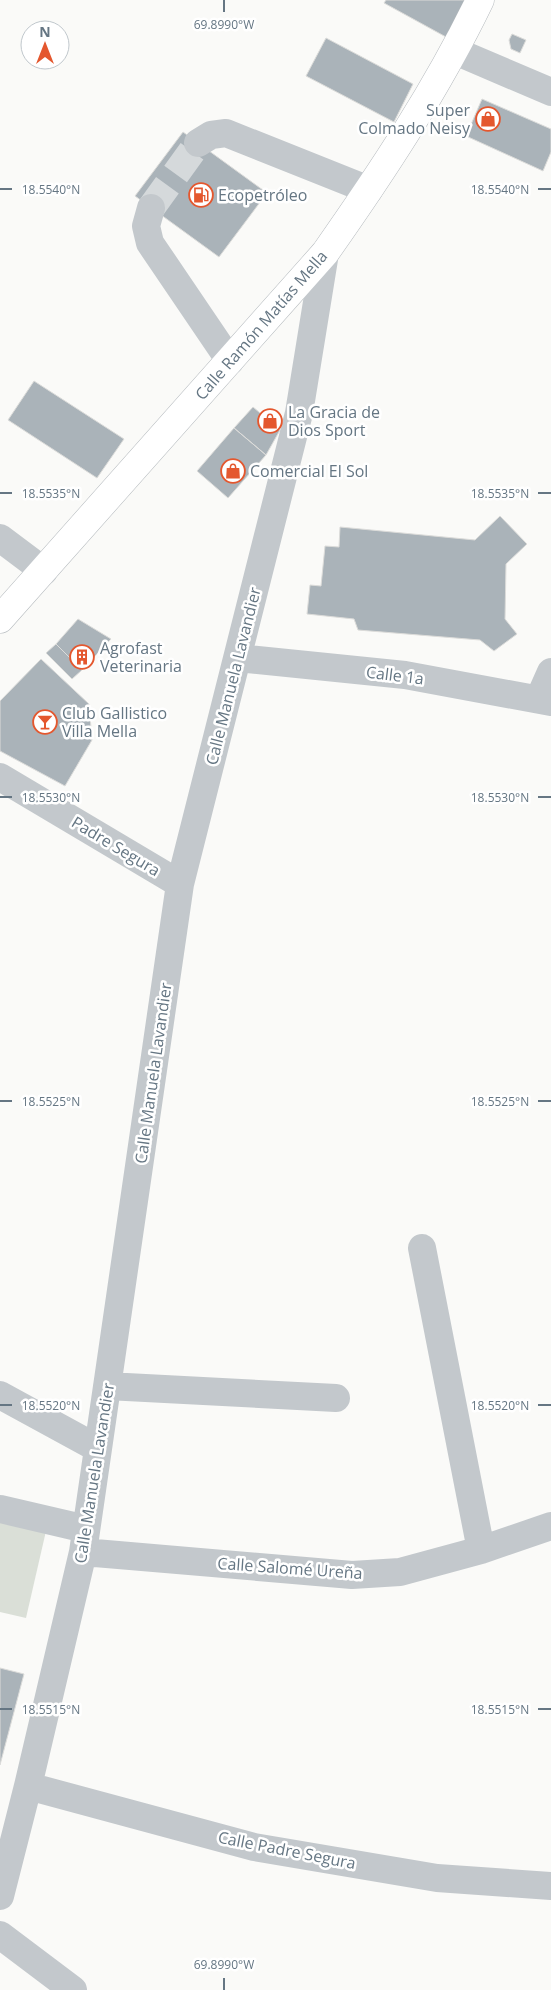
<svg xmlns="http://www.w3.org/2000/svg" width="551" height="1990" viewBox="0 0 551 1990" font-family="'Open Sans',sans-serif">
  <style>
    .green { fill: #dadfd7 }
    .building { fill: #aab3b9; stroke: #dcdcda }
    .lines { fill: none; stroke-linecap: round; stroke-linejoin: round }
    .minor-tunnel { stroke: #d5d9db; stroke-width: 28; stroke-dasharray: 28 14; stroke-linecap: butt }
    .major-casing { stroke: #b5babe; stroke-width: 29 }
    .minor { stroke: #c3c8cc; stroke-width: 28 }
    .major { stroke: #fff; stroke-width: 28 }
    .ticks { fill: none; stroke: #657683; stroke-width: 2 }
    .labels { text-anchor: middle; stroke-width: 5; stroke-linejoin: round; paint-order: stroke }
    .poi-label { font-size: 16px; fill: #657683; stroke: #fff; text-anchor: start }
    .street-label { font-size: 16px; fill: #657683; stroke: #fff }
    .ticks-label { font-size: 12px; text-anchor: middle; fill: #657683; stroke: #fff; stroke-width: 5; stroke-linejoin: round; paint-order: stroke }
  </style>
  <rect width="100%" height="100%" fill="#fafaf8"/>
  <!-- green -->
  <path class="green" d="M0 1521 46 1531 26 1618 0 1612Z"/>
  <!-- building -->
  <path class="building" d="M386 0H467L446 37 384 3Z
    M512 34 526 40 520 53 511 49 509 40Z
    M326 38 413 84 394 122 306 76Z
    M482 99 551 129V152L543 171 466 136Z
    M183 132 267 193 219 257 135 196Z
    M34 381 124 439 97 478 8 420Z
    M253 407 280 430 266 455 234 428Z
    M234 428 266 455 228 498 197 471Z
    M500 516 527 544 506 564 505 619 517 634 494 651 480 640 358 630 354 619 307 614 310 585 321 586 325 546 339 547 340 527 475 540Z
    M78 619 111 639 82 670 56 644Z
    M56 644 82 670 72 679 46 653Z
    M41 659 89 704 92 740 65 786 0 751V701Z
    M0 1668 24 1674 0 1765Z"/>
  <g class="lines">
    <!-- minor-tunnel -->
    <path class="minor-tunnel" d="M151 208 198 143"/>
    <!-- major casing -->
    <g class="major-casing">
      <path id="major" d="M0 619 325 253C382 172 437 89 480 0"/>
    </g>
    <!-- minor -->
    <path class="minor" d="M455 51 551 92
      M198 143 211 135 226 133 369 190
      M151 208 146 226 150 243 230 361
      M0 538 44 571
      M238 658 405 675 551 702
      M539 699 551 672
      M0 777 180 884
      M422 1248 481 1550
      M107 1386 336 1398
      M0 1395 97 1448
      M0 1509 86 1529
      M83 1552 352 1575 400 1572 481 1550 551 1526
      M28 1786 254 1847 437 1878 551 1886
      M0 1896 28 1786 83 1552 180 884 299 413 325 253
      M0 1935 73 1990"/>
    <!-- major -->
    <use href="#major" class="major"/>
  </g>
  <!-- ticks -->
  <path class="ticks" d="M224 0V12M0 189H12M538 189H551M0 493H12M538 493H551M0 797H12M538 797H551M0 1101H12M538 1101H551M0 1405H12M538 1405H551M0 1709H12M538 1709H551M224 1978V1990"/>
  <!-- icons -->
  <defs>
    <g id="shop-ring" transform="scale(1.25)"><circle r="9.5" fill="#fff" stroke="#e4572e" stroke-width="1.5"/><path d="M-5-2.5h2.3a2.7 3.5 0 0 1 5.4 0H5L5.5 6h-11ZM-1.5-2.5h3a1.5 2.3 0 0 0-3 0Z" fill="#e4572e"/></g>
    <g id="fuel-ring" transform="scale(1.25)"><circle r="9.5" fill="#fff" stroke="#e4572e" stroke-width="1.5"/><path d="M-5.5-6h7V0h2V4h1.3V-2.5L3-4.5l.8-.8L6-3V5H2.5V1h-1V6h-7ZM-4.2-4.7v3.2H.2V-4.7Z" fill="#e4572e"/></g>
    <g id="building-ring" transform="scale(1.25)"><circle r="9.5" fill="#fff" stroke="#e4572e" stroke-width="1.5"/><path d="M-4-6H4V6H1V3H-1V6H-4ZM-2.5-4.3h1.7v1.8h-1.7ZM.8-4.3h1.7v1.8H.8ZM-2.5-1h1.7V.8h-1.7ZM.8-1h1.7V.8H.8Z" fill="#e4572e"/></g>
    <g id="bar-ring" transform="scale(1.25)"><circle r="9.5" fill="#fff" stroke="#e4572e" stroke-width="1.5"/><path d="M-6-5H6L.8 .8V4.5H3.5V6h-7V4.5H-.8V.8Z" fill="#e4572e"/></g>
  </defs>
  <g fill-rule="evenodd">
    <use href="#shop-ring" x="488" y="119"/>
    <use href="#fuel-ring" x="201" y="195"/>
    <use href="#shop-ring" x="270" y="421"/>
    <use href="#shop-ring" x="233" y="471"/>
    <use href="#building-ring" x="82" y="657"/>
    <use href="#bar-ring" x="45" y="722"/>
  </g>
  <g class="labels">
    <!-- poi labels -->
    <g class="poi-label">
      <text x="470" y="116" text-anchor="end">Super<tspan x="470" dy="18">Colmado Neisy</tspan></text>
      <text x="218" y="201">Ecopetróleo</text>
      <text x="288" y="418">La Gracia de<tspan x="288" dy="18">Dios Sport</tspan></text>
      <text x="250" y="477">Comercial El Sol</text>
      <text x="100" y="654">Agrofast<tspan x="100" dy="18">Veterinaria</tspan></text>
      <text x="62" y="719">Club Gallistico<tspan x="62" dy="18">Villa Mella</tspan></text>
    </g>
    <!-- street labels -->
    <g class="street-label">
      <text transform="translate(261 325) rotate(-49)" y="6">Calle Ramón Matías Mella</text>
      <text transform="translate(395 675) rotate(7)" y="6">Calle 1a</text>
      <text transform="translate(233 676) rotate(-76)" y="6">Calle Manuela Lavandier</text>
      <text transform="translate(116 846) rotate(31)" y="6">Padre Segura</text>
      <text transform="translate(153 1073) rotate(-82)" y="6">Calle Manuela Lavandier</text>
      <text transform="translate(94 1473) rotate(-81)" y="6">Calle Manuela Lavandier</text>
      <text transform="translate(290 1568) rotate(4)" y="6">Calle Salomé Ureña</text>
      <text transform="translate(287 1850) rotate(11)" y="6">Calle Padre Segura</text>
    </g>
  </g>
  <g class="ticks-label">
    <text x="224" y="29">69.8990°W</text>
    <text x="51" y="194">18.5540°N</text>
    <text x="500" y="194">18.5540°N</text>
    <text x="51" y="498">18.5535°N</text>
    <text x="500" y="498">18.5535°N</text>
    <text x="51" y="802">18.5530°N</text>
    <text x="500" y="802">18.5530°N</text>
    <text x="51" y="1106">18.5525°N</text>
    <text x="500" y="1106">18.5525°N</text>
    <text x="51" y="1410">18.5520°N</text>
    <text x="500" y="1410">18.5520°N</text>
    <text x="51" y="1714">18.5515°N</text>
    <text x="500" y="1714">18.5515°N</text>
    <text x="224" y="1969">69.8990°W</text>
  </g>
  <!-- north arrow -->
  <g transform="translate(45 45)"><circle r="24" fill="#ffffff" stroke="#c1c8cd"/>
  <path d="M0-4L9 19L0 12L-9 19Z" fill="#e4572e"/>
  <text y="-8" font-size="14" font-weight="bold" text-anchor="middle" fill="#657683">N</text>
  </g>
</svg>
